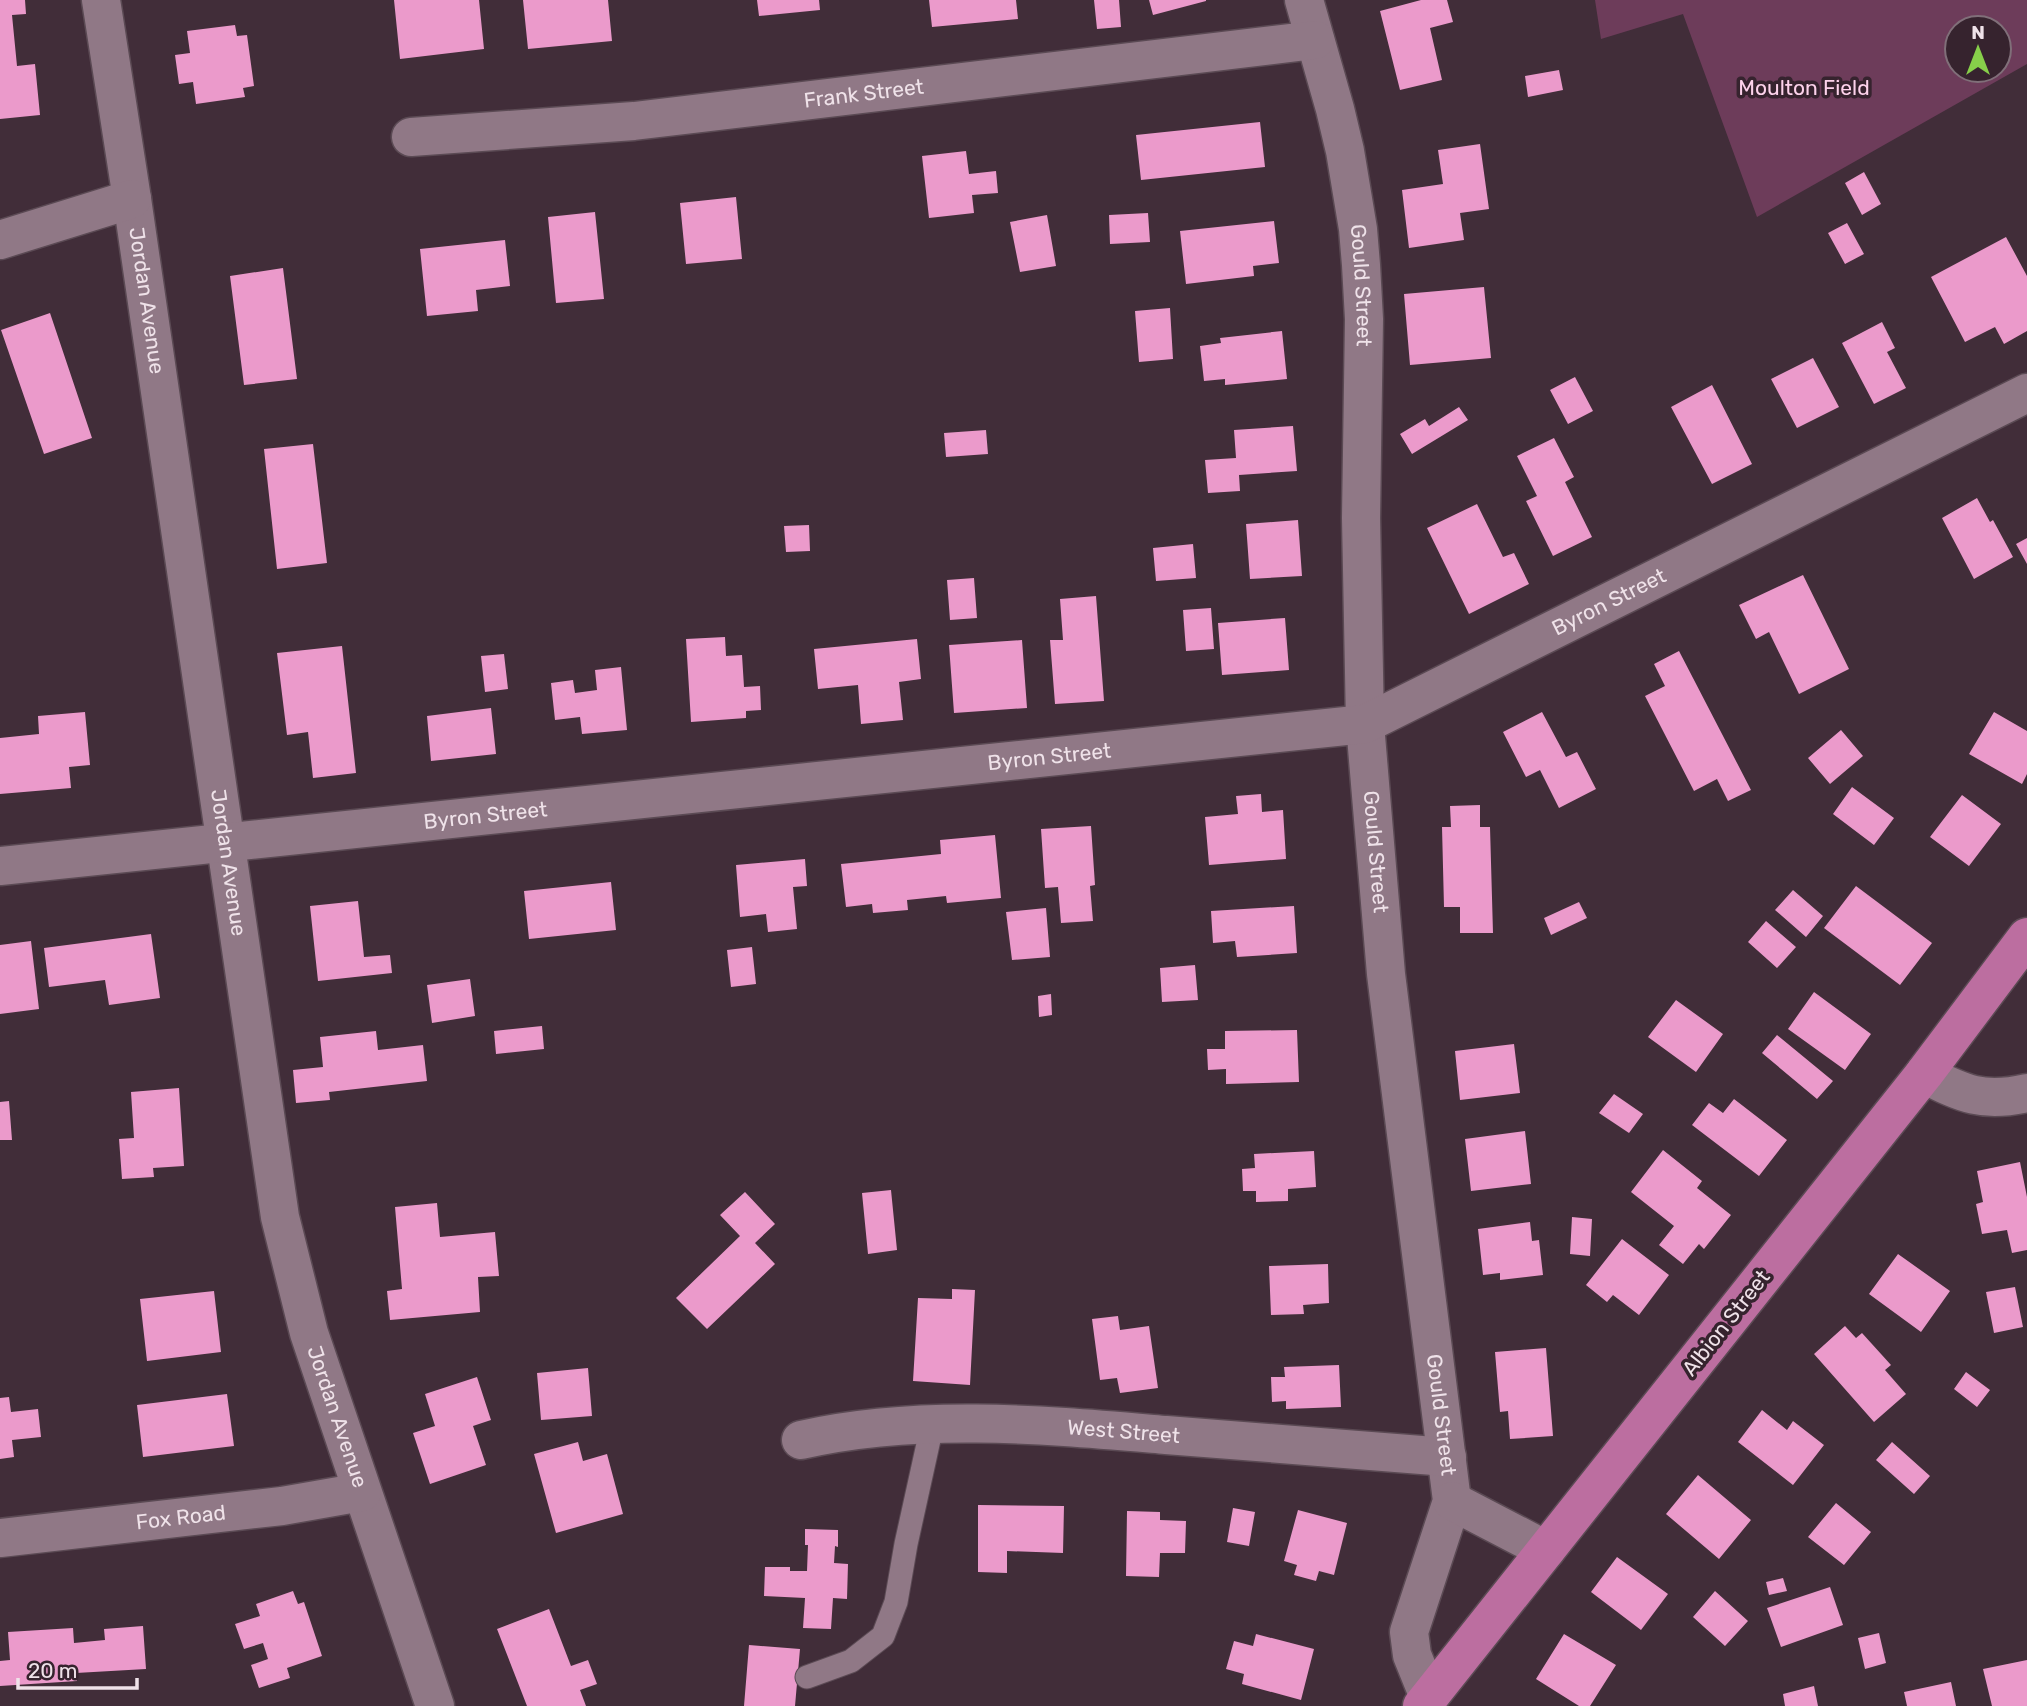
<svg xmlns="http://www.w3.org/2000/svg" width="2027" height="1706" viewBox="0 0 2027 1706" font-family="Rubik,sans-serif">
  <style>
    .green { fill: #6d3c5a; fill-rule: evenodd }
    .building { fill: #eb9acb }
    .lines { fill: none; stroke-linecap: round; stroke-linejoin: round }
    .service-casing { stroke: #5b4a54; stroke-width: 25 }
    .minor-casing { stroke: #5b4a54; stroke-width: 41 }
    .primary-casing { stroke: #5b4a54; stroke-width: 41 }
    .service { stroke: #907886; stroke-width: 23 }
    .minor { stroke: #907886; stroke-width: 38 }
    .primary { stroke: #bc6ea0; stroke-width: 38 }
    .labels { text-anchor: middle; stroke-width: 7; stroke-linejoin: round; paint-order: stroke }
    .park-label { font-size: 21px; fill: #fdd2eb; stroke: #36232e }
    .street-label { font-size: 21px; fill: #efe2e9; stroke: #36232e }
  </style>
  <rect width="100%" height="100%" fill="#412d39"/>
  <!-- green -->
  <path class="green" d="M1595 0H2027V64L1757 217 1683 14 1601 39ZM1957 28H1999V70H1957Z"/>
  <!-- building -->
  <path class="building" d="M0 0H25L26 14 12 15 17 66 35 64 40 115 0 119Z
    M394 0H479L484 49 400 59Z
    M523 0H608L612 41 528 49Z
    M757 0H819L820 10 759 16Z
    M929 0H1016L1018 19 932 27Z
    M1094 0H1119L1121 27 1097 29Z
    M1149 0H1206V1L1153 15Z
    M1421 0H1447L1453 22 1430 28 1442 80 1400 90 1380 11Z
    M235 25 237 36 247 35 254 86 243 88 245 97 196 104 193 82 179 84 175 55 190 53 187 31Z
    M1559 70 1563 90 1528 97 1525 76Z
    M1260 122 1265 167 1141 180 1136 135Z
    M1480 144 1489 209 1460 213 1464 240 1409 248 1402 190 1443 184 1438 150Z
    M966 151 969 174 996 171 998 193 972 195 974 213 929 218 922 156Z
    M1864 172 1881 204 1862 215 1845 183Z
    M736 197 742 259 686 264 680 203Z
    M595 212 604 299 556 303 548 217Z
    M1148 213 1150 242 1110 244 1109 215Z
    M1047 215 1056 266 1020 272 1010 222Z
    M1274 221 1279 263 1253 266 1254 276 1186 284 1180 231Z
    M1847 223 1864 254 1845 264 1828 233Z
    M2006 237 2027 276V331L2004 344 1995 327 1965 342 1931 277Z
    M505 240 510 286 476 290 478 311 427 316 420 249Z
    M283 268 297 379 244 385 230 276Z
    M1484 287 1491 358 1410 365 1404 294Z
    M1170 308 1173 359 1139 362 1135 311Z
    M50 313 92 438 44 454 1 330Z
    M1882 322 1895 348 1887 352 1906 388 1874 404 1842 343Z
    M1282 331 1287 379 1225 385V379L1204 381 1200 346 1221 343 1220 338Z
    M1813 358 1839 407 1797 428 1771 379Z
    M1575 377 1593 411 1568 424 1550 390Z
    M1712 385 1752 464 1712 484 1671 407Z
    M1459 407 1468 420 1412 454 1400 434 1425 419 1429 426Z
    M1293 426 1297 471 1239 475 1240 491 1208 493 1205 460 1236 458 1234 430Z
    M986 430 988 454 946 457 944 433Z
    M1554 438 1574 477 1565 482 1592 537 1553 556 1526 501 1537 496 1517 456Z
    M313 444 327 563 277 569 264 449Z
    M1977 498 1990 522 1993 520 2013 557 1974 579 1942 518Z
    M1477 504 1503 557 1514 553 1529 584 1469 614 1427 528Z
    M1298 520 1302 576 1250 579 1246 524Z
    M809 525 810 551 786 552 784 526Z
    M2027 538V564L2016 544Z
    M1193 544 1196 578 1156 581 1153 548Z
    M1803 575 1849 669 1799 694 1769 632 1756 639 1739 605Z
    M974 578 977 618 950 620 947 580Z
    M1096 596 1104 701 1055 704 1050 640H1063L1060 599Z
    M1211 608 1214 649 1186 651 1183 610Z
    M1285 618 1289 670 1222 675 1218 623Z
    M725 637 726 656 742 655 744 687 760 686 761 710 746 711V718L691 722 686 639Z
    M917 639 921 679 899 682 903 720 861 724 858 685 818 689 814 649Z
    M1022 640 1027 708 954 713 949 645Z
    M342 646 356 773 313 778 308 732 287 735 277 653Z
    M1679 651 1751 790 1728 801 1717 779 1694 791 1645 696 1665 686 1654 664Z
    M504 654 508 689 485 692 481 656Z
    M621 667 627 730 582 734 580 717 555 720 551 683 573 680 575 693 597 690 595 670Z
    M491 708 496 754 431 761 427 716Z
    M85 712 90 765 69 767 71 788 0 794V738L39 734 38 716Z
    M1542 712 1566 757 1577 752 1596 789 1559 808 1540 770 1526 777 1503 732Z
    M1994 712 2027 731V774L2022 784 1969 754Z
    M1841 730 1863 756 1830 784 1808 758Z
    M1852 787 1894 818 1874 845 1833 814Z
    M1261 794 1262 812 1283 810 1286 859 1209 865 1205 817 1238 814 1236 796Z
    M1962 795 2001 824 1969 866 1930 837Z
    M1480 805V827H1490L1493 933H1460V907H1444L1442 827H1451L1450 806Z
    M1091 826 1095 885 1090 886 1093 921 1061 923 1058 887 1045 888 1041 829Z
    M995 835 1001 898 947 903 946 896 907 900 908 910 873 913 872 904 846 907 841 864 941 854 940 840Z
    M805 859 807 886 793 887 797 929 768 932 766 914 740 917 736 865Z
    M611 882 616 930 529 939 524 891Z
    M1856 886 1932 943 1900 985 1824 928Z
    M1793 890 1823 916 1806 937 1775 910Z
    M358 901 364 957 390 955 392 973 318 981 310 906Z
    M1579 902 1587 918 1551 935 1544 918Z
    M1294 906 1297 953 1237 957 1235 941 1213 943 1211 911Z
    M1046 908 1050 957 1012 960 1006 912Z
    M1766 921 1796 947 1777 968 1748 942Z
    M151 934 160 998 109 1005 105 980 49 987 44 948Z
    M31 941 39 1009 0 1014V945Z
    M752 947 756 984 731 987 727 950Z
    M1195 965 1198 1000 1162 1002 1160 968Z
    M470 979 475 1016 432 1023 427 985Z
    M1814 992 1871 1034 1845 1070 1788 1029Z
    M1051 994 1052 1015 1039 1017 1038 996Z
    M1676 1000 1723 1034 1696 1072 1648 1037Z
    M542 1026 544 1049 496 1054 494 1031Z
    M1297 1030 1299 1082 1226 1084V1069L1208 1070 1207 1049H1225V1031Z
    M376 1031 378 1050 423 1045 427 1081 329 1092 330 1100 296 1103 293 1070 323 1067 320 1037Z
    M1777 1035 1833 1081 1817 1099 1762 1053Z
    M1514 1044 1520 1093 1460 1100 1455 1051Z
    M179 1088 184 1166 153 1168 154 1177 122 1179 119 1139 134 1138 131 1092Z
    M1614 1094 1643 1114 1629 1133 1599 1113Z
    M1734 1099 1787 1140 1759 1176 1692 1125 1709 1103 1723 1113Z
    M9 1101 12 1140H0V1102Z
    M1525 1131 1531 1184 1471 1191 1465 1139Z
    M1663 1150 1702 1181 1697 1188 1731 1215 1704 1249 1699 1244 1683 1264 1659 1245 1674 1226 1631 1192Z
    M1314 1151 1316 1187 1288 1189V1201L1256 1202V1191H1243L1242 1169 1255 1168 1254 1154Z
    M2020 1162 2027 1197V1250L2012 1253 2007 1230 1982 1234 1976 1204 1983 1202 1977 1171Z
    M891 1190 897 1250 868 1254 862 1193Z
    M745 1192 775 1224 755 1243 775 1264 707 1329 676 1298 740 1236 720 1215Z
    M437 1203 440 1237 495 1232 499 1276 478 1277 480 1312 390 1320 387 1291 402 1289 395 1207Z
    M1572 1217 1592 1219 1590 1256 1570 1254Z
    M1530 1222 1532 1241 1539 1240 1543 1275 1500 1280V1273L1483 1275 1478 1229Z
    M1622 1239 1669 1275 1639 1315 1613 1295 1607 1302 1586 1285Z
    M1898 1254 1950 1291 1921 1332 1869 1294Z
    M1328 1264 1329 1303 1303 1305 1304 1314 1271 1315 1269 1266Z
    M2015 1287 2023 1327 1994 1333 1986 1292Z
    M952 1289 975 1290 970 1385 913 1381 918 1298 952 1299Z
    M214 1291 221 1352 147 1361 140 1299Z
    M1118 1316 1120 1330 1149 1326 1158 1388 1120 1393 1117 1378 1100 1380 1092 1319Z
    M1845 1326 1856 1338 1862 1333 1891 1365 1885 1370 1906 1394 1874 1422 1814 1354Z
    M1546 1348 1553 1436 1510 1439 1508 1411 1500 1412 1495 1352Z
    M1339 1365 1341 1407 1286 1409V1401L1272 1402 1271 1377H1285L1284 1367Z
    M588 1368 592 1416 541 1420 537 1373Z
    M1966 1372 1990 1390 1977 1407 1954 1389Z
    M477 1377 491 1420 473 1426 486 1465 430 1484 413 1433 435 1426 425 1394Z
    M227 1394 234 1446 143 1457 137 1405Z
    M9 1397 11 1412 38 1409 41 1437 12 1440 14 1457 0 1459V1398Z
    M1762 1410 1787 1430 1793 1421 1824 1445 1793 1485 1738 1442Z
    M578 1442 583 1461 607 1454 623 1514 556 1533 534 1454Z
    M1892 1442 1930 1476 1914 1494 1876 1460Z
    M1698 1475 1751 1520 1719 1559 1666 1514Z
    M1836 1503 1871 1532 1844 1565 1808 1537Z
    M978 1505 1064 1506 1063 1553 1007 1551V1573L978 1572Z
    M1233 1508 1255 1512 1249 1546 1227 1542Z
    M1298 1510 1347 1523 1334 1575 1319 1571 1316 1581 1294 1575 1297 1565 1284 1561Z
    M1127 1511 1160 1512V1520L1186 1521 1185 1553H1160L1159 1577 1126 1576Z
    M805 1529 838 1530V1547L835 1546 834 1563 848 1564 847 1599 833 1598 831 1629 803 1628 805 1598 764 1596 765 1567H790V1571H807L808 1545H805Z
    M1617 1557 1668 1594 1641 1630 1591 1592Z
    M1783 1578 1787 1591 1769 1595 1766 1582Z
    M1830 1587 1843 1625 1781 1647 1767 1608Z
    M293 1591 298 1604 304 1602 322 1656 287 1668 290 1678 259 1688 251 1665 268 1659 263 1643 244 1649 235 1624 260 1616 256 1604Z
    M1715 1591 1748 1621 1725 1646 1693 1617Z
    M549 1609 571 1666 588 1660 597 1684 580 1690 586 1706H527L497 1629Z
    M143 1626 146 1669 76 1673 77 1681 0 1686V1661L10 1660 8 1632 73 1628 74 1643 105 1640 104 1629Z
    M1879 1633 1886 1663 1865 1669 1858 1638Z
    M1256 1634 1314 1649 1301 1700 1242 1684 1244 1674 1226 1669 1234 1641 1253 1646Z
    M1564 1634 1616 1665 1590 1706H1579L1536 1679Z
    M749 1645 800 1649 795 1706H744Z
    M2027 1660V1706H1992L1983 1669Z
    M1951 1682 1956 1706H1907L1904 1692Z
    M1814 1686 1818 1706H1785L1783 1694Z"/>
  <g class="lines">
    <!-- service casing -->
    <g class="service-casing">
      <path id="service" d="M807 1677 851 1661 883 1636 896 1602 906 1544 932 1426"/>
    </g>
    <!-- minor casing -->
    <g class="minor-casing">
      <g id="minor">
        <path id="s1" d="M101 0 132 199 280 1217 309 1333 435 1706"/>
        <path id="s2" d="M1304 0 1335 109 1345 151 1358 229 1361 265 1364 319 1361 518 1365 724 1386 974 1452 1501 1409 1632 1412 1655 1429 1697"/>
        <path id="s3" d="M411 137 634 121 1315 40"/>
        <path d="M0 240 132 199"/>
        <path id="s4" d="M0 866 1365 724 2027 393"/>
        <path d="M1924 1074C1963 1094 1983 1103 2027 1093"/>
        <path id="s5" d="M801 1440C920 1413 1046 1425 1166 1435 1260 1442 1353 1450 1447 1457"/>
        <path d="M1452 1501 1546 1550"/>
        <path id="s6" d="M0 1538 282 1506 362 1492"/>
      </g>
    </g>
    <!-- primary casing -->
    <g class="primary-casing">
      <path id="primary" d="M1422 1706 1924 1074 2027 937"/>
    </g>
    <!-- service -->
    <use href="#service" class="service"/>
    <!-- minor -->
    <use href="#minor" class="minor"/>
    <!-- primary -->
    <use href="#primary" class="primary"/>
  </g>
  <g class="labels">
    <!-- park labels -->
    <g class="park-label">
      <text x="1804" y="95">Moulton Field</text>
    </g>
    <!-- street labels -->
    <g class="street-label">
      <text dy="7" stroke="none"><textPath href="#s3" startOffset="455">Frank Street</textPath></text>
      <text dy="7" stroke="none"><textPath href="#s2" startOffset="292">Gould Street</textPath></text>
      <text dy="7" stroke="none"><textPath href="#s1" startOffset="304">Jordan Avenue</textPath></text>
      <text dy="7" stroke="none"><textPath href="#s4" startOffset="1645">Byron Street</textPath></text>
      <text dy="7" stroke="none"><textPath href="#s4" startOffset="1055">Byron Street</textPath></text>
      <text dy="7" stroke="none"><textPath href="#s4" startOffset="488">Byron Street</textPath></text>
      <text dy="7" stroke="none"><textPath href="#s2" startOffset="859">Gould Street</textPath></text>
      <text dy="7" stroke="none"><textPath href="#s1" startOffset="872">Jordan Avenue</textPath></text>
      <text transform="translate(1726 1323) rotate(-52)" y="7">Albion Street</text>
      <text dy="7" stroke="none"><textPath href="#s2" startOffset="1426">Gould Street</textPath></text>
      <text dy="7" stroke="none"><textPath href="#s1" startOffset="1438">Jordan Avenue</textPath></text>
      <text dy="7" stroke="none"><textPath href="#s5" startOffset="324">West Street</textPath></text>
      <text dy="7" stroke="none"><textPath href="#s6" startOffset="182">Fox Road</textPath></text>
    </g>
  </g>
  <!-- north arrow -->
  <g transform="translate(1978 49)"><circle r="33" fill="#36232e" stroke="#806f79" stroke-width="2"/>
  <path d="M0-5L12 26L0 18L-12 26Z" fill="#87cf4a"/>
  <text y="-10" font-size="19" font-weight="bold" text-anchor="middle" fill="#efe2e9">N</text>
  </g>
  <!-- scale -->
  <path d="M18 1678v10h119v-10" fill="none" stroke="#efe2e9" stroke-width="3.5"/>
  <text x="28" y="1678" font-size="21" fill="#efe2e9" stroke="#36232e" stroke-width="5" paint-order="stroke">20 m</text>
</svg>
